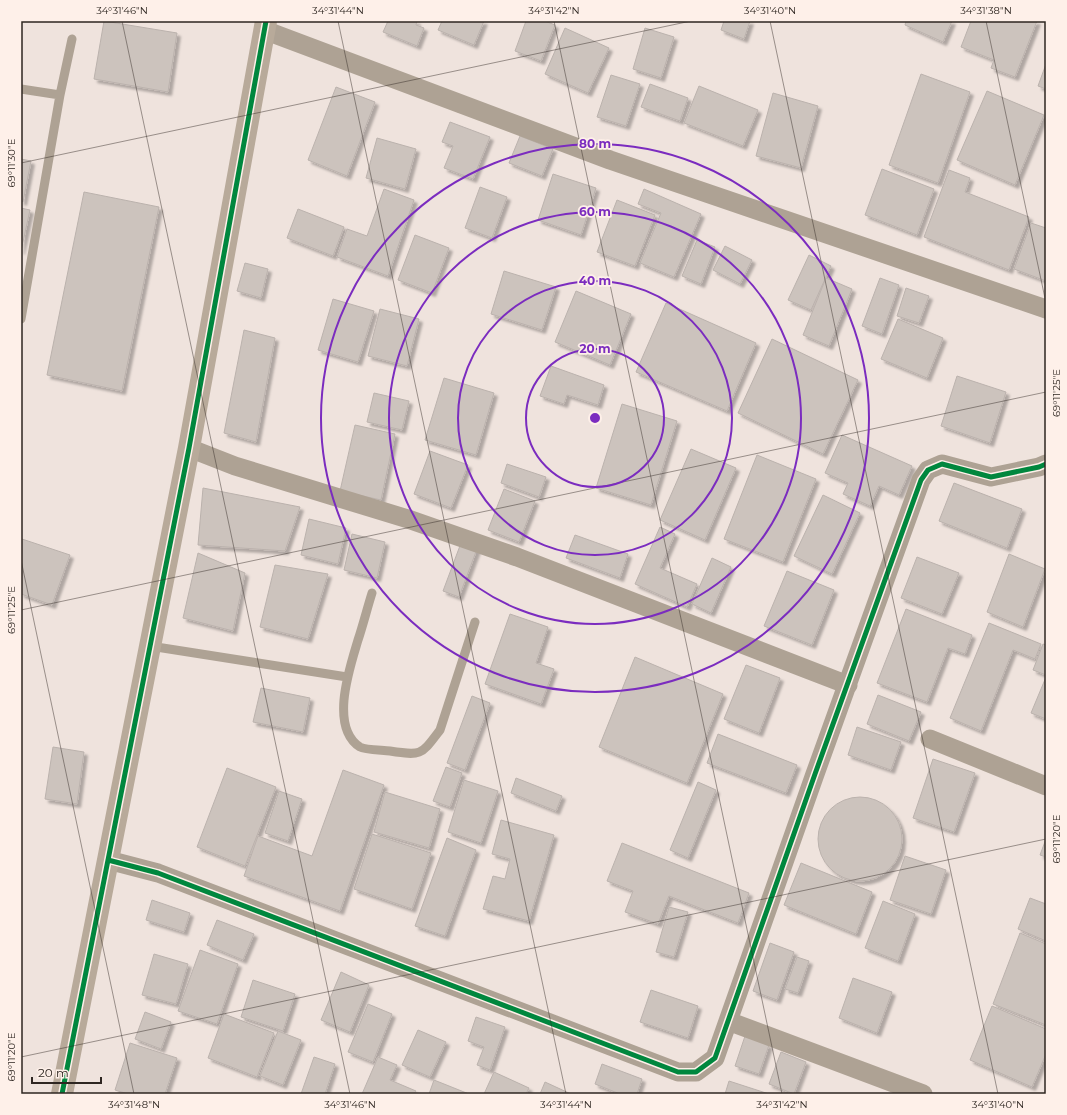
<svg xmlns="http://www.w3.org/2000/svg" width="1067" height="1115" viewBox="0 0 1067 1115" font-family="Montserrat,sans-serif">
  <style>
    .building { fill: #ccc3bd; stroke: #bbb2ad; filter: url(#shadow) }
    .lines { fill: none; stroke-linecap: round; stroke-linejoin: round }
    .lane { stroke: #aea294; stroke-width: 9 }
    .street { stroke: #aea294; stroke-width: 19 }
    .secondary { stroke: #b8aa9a; stroke-width: 22 }
    .cycleway-casing { stroke: #fef0e9; stroke-width: 8 }
    .cycleway { stroke: #00873e; stroke-width: 5 }
    .ticks { fill: none; stroke: #2e2621; stroke-width: 1; stroke-opacity: 0.45 }
    .ring { fill: none; stroke: #7b2cbf; stroke-width: 2 }
    .centre { fill: #7b2cbf; stroke: #fef0e9; stroke-width: 2 }
    .ring-label { font-size: 12px; text-anchor: middle; font-weight: bold; fill: #7b2cbf; stroke: #fef0e9; stroke-width: 3.5; stroke-linejoin: round; paint-order: stroke }
    .neatline { fill: none; stroke: #2e2621; stroke-width: 1.5 }
    .ticks-label { font-size: 10px; text-anchor: middle; fill: #2e2621 }
  </style>
  <defs>
    <filter id="shadow"><feDropShadow dx="3.5" dy="3.5" stdDeviation="1" flood-color="#0004"/></filter>
  </defs>
  <rect width="100%" height="100%" fill="#efe3dd"/>
  <!-- building -->
  <path class="building" d="M104 21 177 33 168 92 94 79Z
    M388 21H417L416 25 424 28 417 46 383 32Z
    M442 21H484L474 45 438 30Z
    M526 21H545L555 25 541 61 515 51Z
    M724 21H750L744 39 721 30Z
    M906 21H952L943 42 905 25Z
    M971 21H1037L1015 77 991 68 994 60 961 47Z
    M565 28 609 48 588 93 545 74Z
    M645 28 674 37 661 78 633 69Z
    M1046 64V89L1038 86Z
    M921 74 970 92 938 183 889 165Z
    M611 75 640 84 626 126 597 117Z
    M650 84 688 98 680 121 641 107Z
    M699 86 758 110 743 146 684 123Z
    M336 87 375 102 347 176 308 160Z
    M987 91 1044 115 1015 185 957 160Z
    M773 93 818 106 801 168 756 156Z
    M450 122 490 137 473 179 444 168 453 146 442 142Z
    M520 136 553 149 542 176 509 163Z
    M377 138 416 149 405 189 366 178Z
    M21 159 31 161 23 202 21 201Z
    M882 169 934 189 917 235 865 215Z
    M949 170 970 178 965 192 1029 217 1009 270 924 237Z
    M553 174 596 188 581 235 538 220Z
    M480 187 507 197 492 238 465 228Z
    M384 189 414 200 388 276 337 257 347 229 367 236Z
    M644 189 701 214 674 277 640 263 661 213 638 204Z
    M84 192 159 207 122 391 47 375Z
    M617 200 655 215 635 266 597 252Z
    M21 208 30 210 21 251Z
    M298 209 344 227 333 256 287 238Z
    M1031 223 1046 228V281L1014 269Z
    M415 235 449 248 432 293 398 280Z
    M697 240 715 247 701 284 682 276Z
    M725 246 752 260 740 284 713 270Z
    M809 255 831 266 811 310 788 300Z
    M245 263 268 269 261 298 237 291Z
    M504 271 556 287 542 330 491 314Z
    M826 278 852 289 829 346 803 335Z
    M880 278 899 285 882 334 862 326Z
    M906 288 929 296 919 323 897 316Z
    M576 291 631 314 610 365 555 342Z
    M333 299 374 311 358 362 318 350Z
    M666 303 756 343 727 411 636 372Z
    M380 309 419 319 407 366 368 356Z
    M898 319 943 338 927 378 881 359Z
    M244 330 275 338 256 442 224 433Z
    M772 339 858 380 823 454 738 413Z
    M551 366 604 385 598 405 567 395 564 404 540 396Z
    M957 376 1006 392 990 443 941 426Z
    M444 378 494 393 476 455 425 440Z
    M374 393 409 401 402 430 367 422Z
    M622 404 677 421 651 505 596 488Z
    M355 425 395 434 381 500 340 491Z
    M842 435 912 466 899 495 879 486 870 506 843 494 848 483 825 473Z
    M691 449 736 468 705 540 660 520Z
    M430 451 468 465 451 508 414 494Z
    M757 455 816 479 783 562 724 539Z
    M507 464 546 477 539 497 501 483Z
    M954 483 1022 509 1007 548 939 521Z
    M203 488 300 507 285 551 198 545Z
    M504 489 535 501 519 542 488 530Z
    M823 495 860 513 832 574 794 556Z
    M309 519 346 528 338 564 301 555Z
    M660 527 675 534 660 568 697 584 687 607 635 584Z
    M352 534 385 542 377 578 344 570Z
    M575 535 628 554 620 578 566 558Z
    M22 539 70 555 52 605 21 594V541Z
    M461 543 477 549 459 597 443 591Z
    M198 553 245 573 233 631 183 618Z
    M1009 554 1045 569 1023 627 987 612Z
    M917 557 959 573 942 614 901 598Z
    M712 558 731 567 711 613 692 604Z
    M275 565 328 574 308 639 260 627Z
    M787 571 834 590 812 645 764 626Z
    M906 609 972 635 965 654 948 648 927 702 877 683Z
    M510 614 548 627 536 663 554 669 541 704 485 684Z
    M989 623 1041 644 1035 659 1013 650 981 731 950 718Z
    M1043 644 1046 645V675L1033 670Z
    M635 657 723 694 687 783 599 747Z
    M746 665 780 678 759 733 724 719Z
    M1046 677V719L1031 713Z
    M261 688 310 698 303 732 253 722Z
    M878 695 921 712 909 741 867 724Z
    M472 696 490 703 465 770 447 763Z
    M857 727 901 742 891 770 848 755Z
    M718 734 797 765 786 793 707 763Z
    M53 747 84 752 77 804 45 799Z
    M933 759 975 773 954 832 913 818Z
    M446 767 462 773 450 807 433 801Z
    M227 768 276 787 245 866 197 847Z
    M343 770 384 785 340 911 244 876 258 836 312 856Z
    M516 778 562 796 556 811 511 793Z
    M464 780 498 791 481 843 448 832Z
    M698 782 716 790 688 858 670 850Z
    M279 791 302 799 288 841 265 833Z
    M385 792 440 809 429 848 374 832Z
    M818 839a42 42 0 1 1 84 0a42 42 0 1 1-84 0Z
    M501 820 554 835 529 921 483 909 493 876 505 879 510 859 492 854Z
    M372 834 431 853 412 909 354 889Z
    M447 838 476 850 445 936 415 926Z
    M1046 839V857L1040 855Z
    M622 843 749 893 738 923 669 896 658 924 625 912 633 891 607 881Z
    M905 856 946 870 931 914 890 900Z
    M801 863 872 892 856 934 784 905Z
    M1030 898 1046 904V941L1018 929Z
    M152 900 190 913 184 932 146 920Z
    M883 901 915 914 898 961 865 948Z
    M669 907 688 912 674 957 656 952Z
    M217 920 254 934 243 960 207 945Z
    M1020 933 1046 944V1025L993 1004Z
    M770 943 794 952 777 1000 753 991Z
    M200 950 238 964 217 1024 178 1011Z
    M154 954 188 964 176 1004 142 995Z
    M797 957 809 961 798 993 785 989Z
    M341 972 369 985 350 1032 321 1020Z
    M853 978 892 992 877 1033 839 1018Z
    M253 980 295 994 283 1031 241 1017Z
    M651 990 698 1006 688 1038 640 1022Z
    M368 1004 392 1014 373 1062 348 1052Z
    M992 1006 1046 1029V1054L1032 1087 970 1060Z
    M145 1012 171 1022 161 1049 135 1039Z
    M224 1014 274 1033 257 1077 208 1058Z
    M476 1017 505 1027 490 1070 477 1065 484 1047 468 1041Z
    M418 1030 446 1042 430 1077 402 1065Z
    M278 1031 301 1040 283 1085 260 1076Z
    M745 1036 769 1045 759 1074 735 1066Z
    M130 1043 177 1058 165 1094H128L115 1090Z
    M781 1052 806 1062 794 1094 769 1084Z
    M314 1057 335 1064 325 1094H301Z
    M378 1057 397 1065 390 1080 416 1091 414 1094H362Z
    M602 1064 642 1079 637 1094H620L595 1084Z
    M494 1072 529 1088 526 1094H484Z
    M434 1080 469 1094H429Z
    M729 1081 769 1094H725Z
    M545 1082 571 1094H540Z"/>
  <g class="lines">
    <!-- lane -->
    <path class="lane" d="M21 89 60 95
      M21 319 60 95 72 39
      M372 593C367 609 363 625 358 640 350 667 329 727 360 747 365 750 382 750 390 751 422 756 421 755 440 730L475 622
      M150 646 347 677"/>
    <!-- street -->
    <path class="street" d="M264 30 610 160 1046 309
      M189 448 235 466 408 519 517 557 848 685
      M930 739 1046 786
      M108 860 158 873 678 1072H696L715 1058 815 774 921 480 928 470 942 464 991 477 1039 467 1046 464
      M728 1021 923 1094"/>
    <!-- secondary -->
    <path class="secondary" d="M62 1094 189 448 266 21"/>
    <!-- cycleway casing -->
    <g class="cycleway-casing">
      <path id="cycleway" d="M108 860 158 873 678 1072H696L715 1058 815 774 921 480 928 470 942 464 991 477 1039 467 1046 464
        M62 1094 189 448 266 21"/>
    </g>
    <!-- cycleway -->
    <use href="#cycleway" class="cycleway"/>
  </g>
  <!-- ticks -->
  <path class="ticks" d="M122 21 350 1094M338 21 566 1094M554 21 782 1094M770 21 998 1094M986 21 1046 303M21 163 691 21M21 560 134 1094M21 610 1046 392M21 1057 1046 839"/>
  <!-- distance rings -->
  <g class="ring">
    <circle cx="595" cy="418" r="69"/>
    <circle cx="595" cy="418" r="137"/>
    <circle cx="595" cy="418" r="206"/>
    <circle cx="595" cy="418" r="274"/>
  </g>
  <circle cx="595" cy="418" r="6" class="centre"/>
  <g class="ring-label">
    <text x="595" y="148">80 m</text>
    <text x="595" y="216">60 m</text>
    <text x="595" y="285">40 m</text>
    <text x="595" y="353">20 m</text>
  </g>
  <!-- border -->
  <rect width="1067" height="1115" fill="none" stroke="#fef0e9" stroke-width="44"/>
  <!-- scale -->
  <path d="M32 1077v6h69v-6" fill="none" stroke="#2e2621" stroke-width="2"/>
  <text x="38" y="1077" font-size="12" fill="#2e2621" stroke="#fef0e9" stroke-width="3" paint-order="stroke">20 m</text>
  <rect x="22" y="22" width="1023" height="1071" class="neatline"/>
  <g class="ticks-label">
    <text x="122" y="14">34°31'46"N</text>
    <text x="338" y="14">34°31'44"N</text>
    <text x="554" y="14">34°31'42"N</text>
    <text x="770" y="14">34°31'40"N</text>
    <text x="986" y="14">34°31'38"N</text>
    <text transform="translate(11 163) rotate(-90)" y="4">69°11'30"E</text>
    <text transform="translate(1056 393) rotate(-90)" y="4">69°11'25"E</text>
    <text transform="translate(11 610) rotate(-90)" y="4">69°11'25"E</text>
    <text transform="translate(1056 839) rotate(-90)" y="4">69°11'20"E</text>
    <text transform="translate(11 1057) rotate(-90)" y="4">69°11'20"E</text>
    <text x="134" y="1108">34°31'48"N</text>
    <text x="350" y="1108">34°31'46"N</text>
    <text x="566" y="1108">34°31'44"N</text>
    <text x="782" y="1108">34°31'42"N</text>
    <text x="998" y="1108">34°31'40"N</text>
  </g>
</svg>
